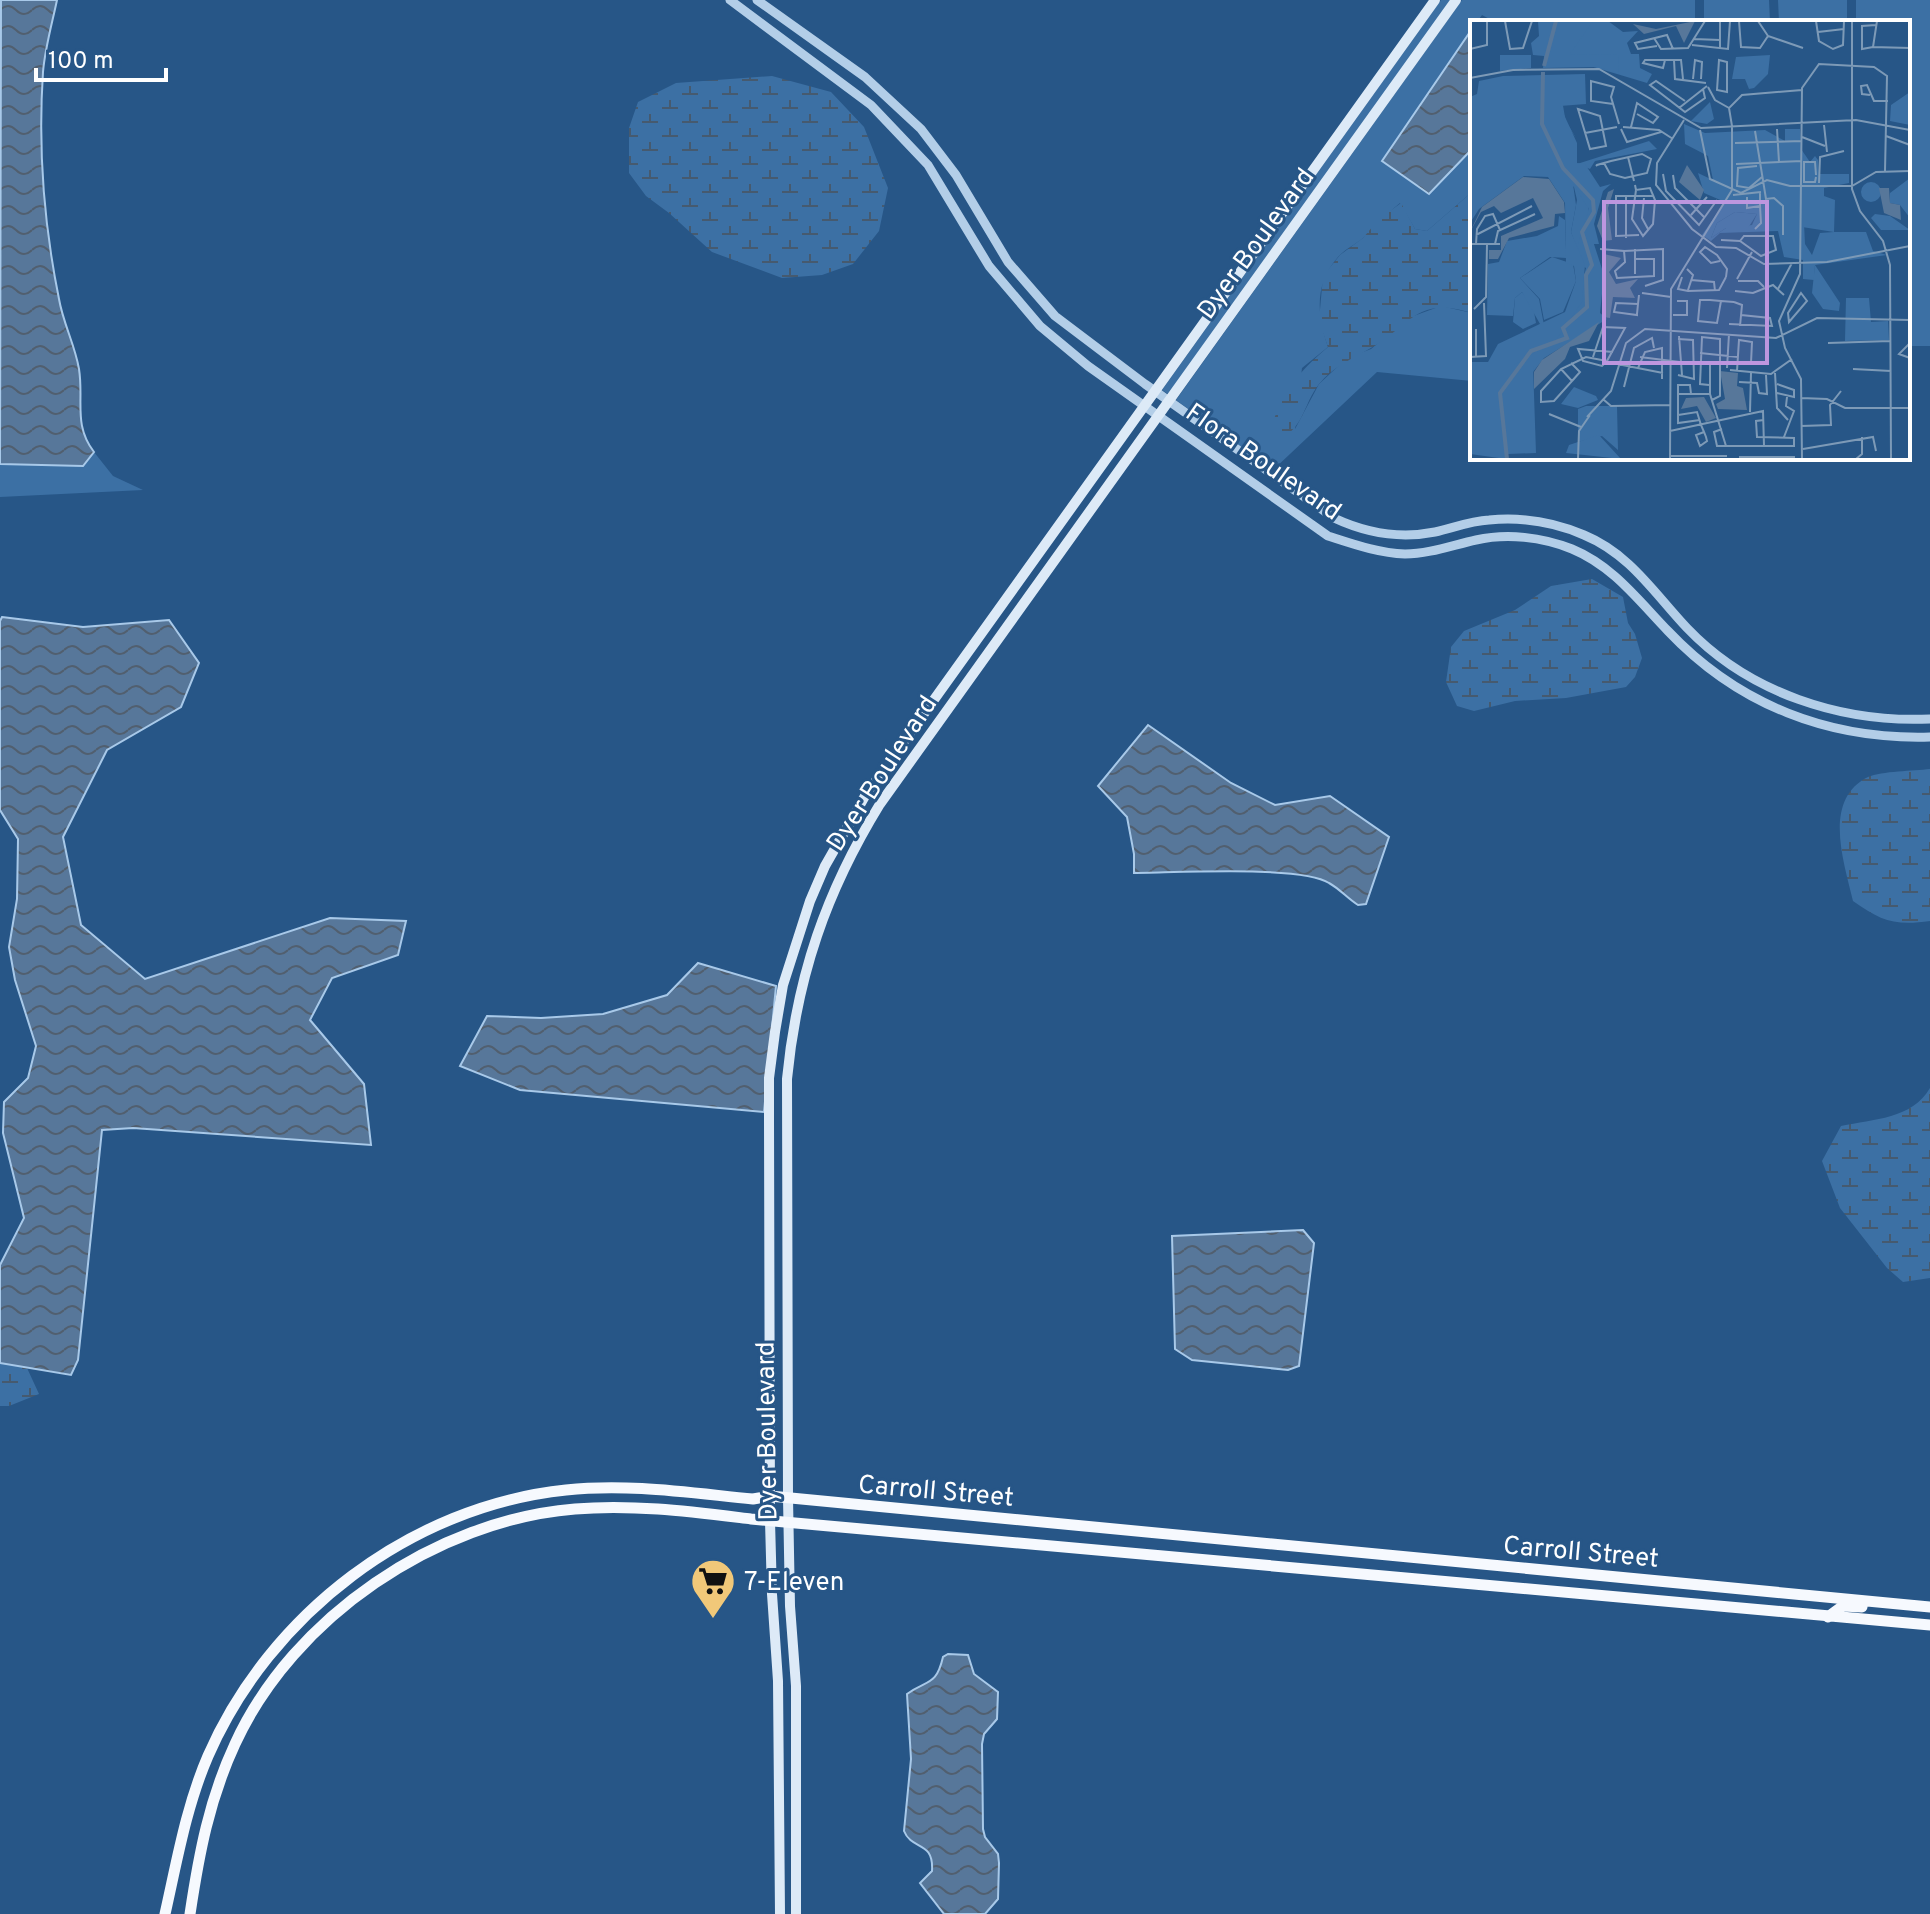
<svg xmlns="http://www.w3.org/2000/svg" width="1930" height="1914" viewBox="0 0 1930 1914" font-family="Overpass,sans-serif">
  <style>
    .green { fill: #3c70a4 }
    .wetland { fill: url(#wetland-marsh) }
    .water { fill: url(#water-waves); stroke: #a8c9e9; stroke-width: 2 }
    .lines { fill: none; stroke-linecap: round; stroke-linejoin: round }
    .tertiary { stroke: #b3cee8; stroke-width: 9 }
    .secondary { stroke: #ddeaf7; stroke-width: 10 }
    .primary { stroke: #f6f9fe; stroke-width: 11 }
    .labels { text-anchor: middle; stroke-width: 6; stroke-linejoin: round; paint-order: stroke }
    .street-label { font-size: 26px; fill: #fff; stroke: #275687 }
    .poi-label { font-size: 26px; fill: #fff; stroke: #275687; text-anchor: start }
    .inset-river { fill: none; stroke: #57779a; stroke-width: 4 }
    .inset-road { fill: none; stroke: #7d9ab7; stroke-width: 2 }
    .view { fill: #bd96df; fill-opacity: 0.15; stroke: #bd96df; stroke-width: 4 }
    .inset-edge { fill: none; stroke: #fff; stroke-width: 4 }
  </style>
  <defs>
    <pattern id="wetland-marsh" width="20" height="14" patternUnits="userSpaceOnUse" patternTransform="scale(2)"><rect width="20" height="14" fill="#3c70a4"/><path d="M1 5h8M5 5V1M11 12h8M15 12V8" fill="none" stroke="#465a6f"/></pattern>
    <pattern id="water-waves" width="16" height="10" patternUnits="userSpaceOnUse" patternTransform="scale(2)"><rect width="16" height="10" fill="#57779a"/><path d="M0 5q4-4 8 0t8 0" fill="none" stroke="#515f6f"/></pattern>
  </defs>
  <rect width="100%" height="100%" fill="#275687"/>
  <!-- green -->
  <path class="green" d="M1441 0H1451L1171 390 1168 394 1162 390Z
    M1462 0H1695V22H1495L1482 15 1477 22H1472V29L1382 161 1429 194 1472 149V192L1427 231 1415 229 1400 203C1386 214 1376 227 1363 238 1355 245 1345 249 1338 257 1314 284 1317 315 1328 347L1302 368 1295 429 1319 384 1347 358 1371 349 1408 318 1441 306 1472 313V381L1377 372 1273 470 1176 400Z
    M1704 0H1769L1770 22H1704Z
    M1778 0H1847V22H1779Z
    M1856 0H1930V346H1908V22H1856Z
    M94 452 113 476 143 490 0 497V464L83 466Z"/>
  <!-- wetland -->
  <path class="wetland" d="M772 76 831 92 864 127 888 188 879 231 853 264 822 275 782 278 712 252 669 213 646 196 629 173V128L638 102 676 83Z
    M1472 192V313C1415 295 1410 327 1369 349 1350 360 1334 366 1319 384 1303 405 1306 422 1282 439L1270 429C1285 390 1296 374 1328 347L1319 321 1323 276 1340 255 1363 238 1379 219 1401 203 1415 229 1427 231Z
    M1592 579 1623 597 1628 623 1635 634 1642 658 1635 677 1626 687 1566 698 1515 701 1474 711 1457 706 1446 682 1451 647 1464 631 1515 610 1551 586Z
    M1930 769V921C1895 926 1881 921 1853 901 1844 862 1822 800 1868 777 1882 771 1914 771 1930 769Z
    M1930 1088V1278L1903 1282 1887 1268 1840 1208 1822 1161 1841 1126C1874 1119 1912 1119 1930 1088Z
    M0 1363 27 1368 39 1394 9 1406H0Z"/>
  <!-- water -->
  <path class="water" d="M1 0H57C52 24 45 48 43 72 38 147 44 225 59 299 63 323 75 345 79 369 84 400 73 425 94 452L83 466 0 464Z
    M1472 29V149L1429 194 1382 161Z
    M2 617 83 627 169 620 199 663 181 707 107 750 63 837 81 925 145 979 330 918 406 921 398 955 332 978 310 1020 364 1084 371 1145 133 1128 102 1130 78 1360 71 1375 0 1363V1265L24 1218 3 1133 4 1102 28 1078 36 1046 15 980 9 947 17 899 18 839 0 810V621Z
    M1148 725 1231 783 1275 805 1330 796 1389 837 1366 904 1358 905C1348 899 1340 889 1329 883 1302 865 1172 873 1134 873V854L1127 817 1098 786Z
    M698 963 776 986 764 1112 520 1090 460 1066 487 1016 541 1018 603 1014 667 995Z
    M1303 1230 1314 1243 1299 1366 1288 1370 1192 1360 1175 1349 1172 1236Z
    M948 1654 968 1655 974 1674 998 1692 997 1719 984 1734 982 1744 983 1829 985 1837 998 1854 999 1863 998 1899 985 1914H944L920 1883 932 1871C934 1840 912 1851 904 1831L911 1759 907 1694C927 1679 936 1687 943 1657Z"/>
  <g class="lines">
    <!-- tertiary -->
    <path class="tertiary" d="M730 0 871 105 928 165 989 266 1040 326 1088 366 1328 536C1353 544 1378 553 1405 554 1429 554 1453 545 1476 540 1507 533 1542 537 1572 549 1613 566 1638 600 1668 631 1738 705 1829 740 1930 737
      M757 0 865 77 921 129 956 175 1008 262 1055 316 1145 384 1334 518C1366 533 1400 539 1435 532 1453 528 1470 521 1489 520 1521 517 1554 522 1584 535 1630 554 1654 593 1687 628 1749 693 1841 723 1930 719"/>
    <!-- secondary -->
    <path class="secondary" d="M780 1914 778 1681 772 1594 770 1521 769 1120V1078L775 1032 783 985 810 901 825 866 865 796 1435 0
      M796 1914V1686L790 1606 788 1498 787 1079C797 976 826 892 880 804L1456 0"/>
    <!-- primary -->
    <path class="primary" d="M1828 1617 1843 1606 1862 1607
      M165 1914C177 1861 186 1807 208 1756 270 1614 411 1506 566 1490 628 1483 691 1493 753 1499L770 1496 1930 1607
      M190 1914C199 1854 209 1800 235 1744 293 1617 437 1520 575 1509 634 1504 693 1512 751 1519L1930 1625"/>
  </g>
  <!-- icons -->
  <defs>
    <g id="supermarket-pin" transform="scale(2.3)"><path d="M0 17L-7.5 6A9.5 9.5 0 1 1 7.5 6Z" fill="#f1c879" stroke="#275687"/><path d="M-6-5.5h2.5l.6 2H6L4.5 2H-2.5L-4.4-4H-6ZM-1.5 3.2a1.3 1.3 0 1 0 .1 0ZM3 3.2a1.3 1.3 0 1 0 .1 0Z" fill="#111"/></g>
  </defs>
  <g fill-rule="evenodd">
    <use href="#supermarket-pin" x="713" y="1581"/>
  </g>
  <g class="labels">
    <!-- street labels -->
    <g class="street-label">
      <text transform="translate(1255 243) rotate(-54)" y="9">Dyer Boulevard</text>
      <text transform="translate(1264 461) rotate(35)" y="9">Flora Boulevard</text>
      <text transform="translate(881 773) rotate(-57)" y="9">Dyer Boulevard</text>
      <text transform="translate(766 1431) rotate(-91)" y="9">Dyer Boulevard</text>
      <text transform="translate(936 1490) rotate(5)" y="9">Carroll Street</text>
      <text transform="translate(1581 1551) rotate(5)" y="9">Carroll Street</text>
    </g>
    <!-- poi labels -->
    <g class="poi-label">
      <text x="744" y="1590">7-Eleven</text>
    </g>
  </g>
  <!-- overview -->
  <g transform="translate(1470 20)">
    <rect width="440" height="440" fill="#275687"/>
    <path d="M214 104 235 113 295 110 315 121V109H330L331 129 340 142 345 136 348 140 349 154H379V163H332L335 224 342 235 350 213 364 212H396L403 231 417 235 345 245 344 260 333 259V240L314 237 308 211 250 213 241 221 232 215 255 182 234 173 228 153 270 173 243 160 238 136 215 124ZM265 192 287 194 282 205 256 208 241 218 247 203ZM82 237 103 244 106 261 93 292 74 300 70 279 50 258ZM52 272 63 286 66 303 53 309 43 302 45 278ZM116 386H147L148 430 132 416 108 422V389Z" fill="#3c70a4" fill-rule="evenodd"/>
    <path d="M120 1H138L153 12 168 11 157 23 161 34H169L170 48 182 54 177 63 97 39 102 24ZM376 278H399L401 302 418 301 419 320 375 321Z" fill="#3c70a4"/>
    <path d="M300 35 298 54 284 68 279 69 275 59H262L266 37ZM440 72V105L420 101 421 85ZM91 74 96 103H97L106 118 97 105 107 148 115 155 122 218 134 255 130 293 137 299 74 338 63 352 18 384 70 304 52 272 45 278 43 296 17 295 18 244 29 242 37 221 67 216 88 206 89 196 95 200 96 230 107 229 101 212 107 180 104 167 0 98ZM80 237 96 238 116 248 108 278 93 300 74 305 69 279 50 258ZM240 82 244 99 237 104 221 101ZM179 121 187 129 125 141 120 149 107 144ZM440 158V198L430 185 420 183V173ZM391 172a10 10 0 1 1 20 0a10 10 0 1 1-20 0ZM265 192 287 194 278 208H256L241 218 247 203ZM405 194 420 196 440 210H411L401 198ZM345 245 370 283 369 291 353 289 342 273ZM104 367 126 376 128 380 108 388 91 384ZM129 415 151 439 96 433 99 425Z" fill="#3c70a4" fill-rule="evenodd"/>
    <path d="M68 1H123L100 34 148 35 149 54 129 47 73 48 74 36 63 35 61 23 69 16ZM30 35H61V48L30 51ZM115 54 116 84 90 86 107 123V143L115 144 130 167 141 164 133 171 124 204 129 224H108L119 189 103 164 106 185 101 212 115 245 112 282 86 320 44 345H63L66 433 38 434 36 439 0 434V342H18L28 324 95 292 106 261 104 246 96 243 95 183 78 157 54 156 9 189 0 203V77L7 74 9 61 33 56ZM332 163H379L354 168V176L365 180 364 212 332 207Z" fill="#3c70a4"/>
    <path d="M225 1 214 23 206 6 174 14 163 4 186 9ZM217 145 234 170 230 180 209 162ZM53 157 79 159 94 182 95 193 85 194 84 206 39 218 28 239H19V230H31V216L73 198 63 178 31 193 24 186 11 192 0 212 12 187ZM409 168H419L420 183 430 185 431 200 414 193ZM144 169 138 188 142 220 133 221 127 206 138 172ZM134 234 151 238 139 252 146 264 168 259 160 268 165 278 143 277 140 298 133 297ZM129 302 119 321 100 327 95 339 64 369V352L72 340ZM250 351 268 353 267 366 273 368 277 390 248 389 246 384 255 379ZM234 377 246 398 236 402 227 386 211 389 216 378Z" fill="#57779a"/>
    <path class="inset-river" d="M74 46 86 1M37 439 30 373 61 331 97 318 93 308 117 287 116 255 122 245 112 212 124 192 123 180 93 148 72 104 73 52"/>
    <path class="inset-road" d="M35 1 40 29 53 28 62 1M269 1 271 27 290 28 298 16M288 1 298 16 333 28M346 1 349 21 363 29 373 25 374 1M382 1V169L390 191 413 221 420 245 421 439M407 1 403 27 440 28M348 12 374 9M184 18 191 29 218 28 235 1M224 19 250 20M222 25 258 29 260 1M187 26 168 29 165 23 197 15 203 29M403 27 392 29V6L406 5M0 29 17 25V1M250 29V1M195 40 193 48 173 43 175 40H211L213 59M204 40 205 59 236 63M249 40 257 42V72L247 70ZM0 58 43 50 129 49 231 108 386 100 440 110M223 59 225 40 232 42 231 59M238 67 245 80 259 88M400 75 392 74 391 66 397 65 404 81H418M215 81 186 61 180 65 215 92 235 78 233 69M143 84 121 81V61L144 67 141 77 149 104M209 88 237 66M108 89 130 96 136 126 120 129ZM214 100 187 143 186 165 222 209 246 227 266 228 294 244 357 242 440 226M354 105 357 132M262 106 259 88 272 75 332 70M153 107 189 110 203 119M161 107 167 83 188 97 183 103 167 94M151 109 157 122 191 112M307 109 309 142M230 110 240 159 271 173 297 160 320 166H382L406 152 440 151M285 111 296 179 304 178 313 186V215M115 113 147 107M416 116 440 125M332 117 355 126M265 123 332 121M158 137 164 161M266 144 332 141M126 146 127 145 141 141 172 134 181 139 177 153 155 158 140 154 134 143M287 146 268 148 267 166 279 168 292 157M193 154 196 171 229 205 247 180M203 155 205 168 235 198M346 155 345 142H334V162H345L346 157M349 163 350 137 374 131M165 165 166 170 180 168 185 180 183 204 173 216 162 199 166 170M263 175 291 172M277 177V188L290 186V172M174 178 172 198 178 209M221 195 237 177M285 209 291 203 290 186M6 215 62 186M169 215 146 216V176H183M156 218V175M251 220 270 221 291 236 306 230 303 216H274L270 221M2 224H30M6 224 7 209 15 196 23 194 30 210M25 224 28 211 65 194M130 229 154 231 155 242 145 251 147 258 184 256V239H166M154 231 193 229V260L175 266M250 241 241 243 230 232 235 227 247 235 257 249 256 257M217 249 223 255 218 270M165 254V229M212 257 208 269 218 271 249 270 256 257M267 259 282 232M221 260 244 262 245 271M268 261H288L294 267M308 269 322 243M265 271 283 273 303 265 314 275M172 273 201 277M331 273 337 281 319 302 318 293ZM251 281 247 303 228 301 230 280H240L251 281 264 282M264 282 272 285 270 306M168 284 146 283 144 292 167 295V294L168 284 169 275M4 289 16 277 17 224M203 295H217V281H207M259 304 302 306 300 298 271 295M6 309V337M209 316 212 355M358 323 420 321M440 323 429 334 440 338M230 333 268 337M0 337 16 336 14 283M123 337 133 307 155 308 137 341M170 337 210 342M137 341 132 346 113 341 108 329 143 332M137 342 193 353M230 342 240 344V374L256 426M101 343 110 352 102 361M168 348 175 332 192 328V359M257 348 259 314M91 349 102 361 84 381 71 382V371L91 349 116 337 137 341M383 349 421 351M260 350 301 354 322 339M267 351 269 320 282 322 281 343M305 353 307 388 318 400M208 355 224 359 223 320 208 319M269 362 287 363 289 373 297 374 296 355M239 365 230 364 232 317 250 319V376L242 380M154 367 164 328 182 318 184 328M307 373 324 377V370L307 364M207 374H240M221 374 220 365H208V403L230 400M331 378 357 379 375 388H440M134 380 141 386 200 385M280 392 281 353M79 394 111 407M208 395 227 392 231 405 234 412 236 417 237 421 230 426 226 415 234 412M117 397 141 371 156 323 175 309 306 318 347 298 440 300M331 406 361 405 360 385 371 371M252 409 244 412 247 426H324V418L287 417 286 401 294 400M200 411 293 391 294 426M314 417 324 391 316 386 317 377M333 429 403 417 406 431M200 436H257M269 437H325M108 439 109 411 120 395M200 439 201 269 262 170V107M332 439 331 359 315 328 309 301 330 254 332 68 349 44 404 47 417 56 415 151M386 439 392 434V417"/>
    <path class="view" d="M134 182H297V343H134Z"/>
    <rect width="440" height="440" class="inset-edge"/>
  </g>
  <!-- scale -->
  <path d="M36 68v12h130v-12" fill="none" stroke="#ffffff" stroke-width="4"/>
  <text x="48" y="68" font-size="24" fill="#ffffff" stroke="#275687" stroke-width="6" paint-order="stroke">100 m</text>
</svg>
